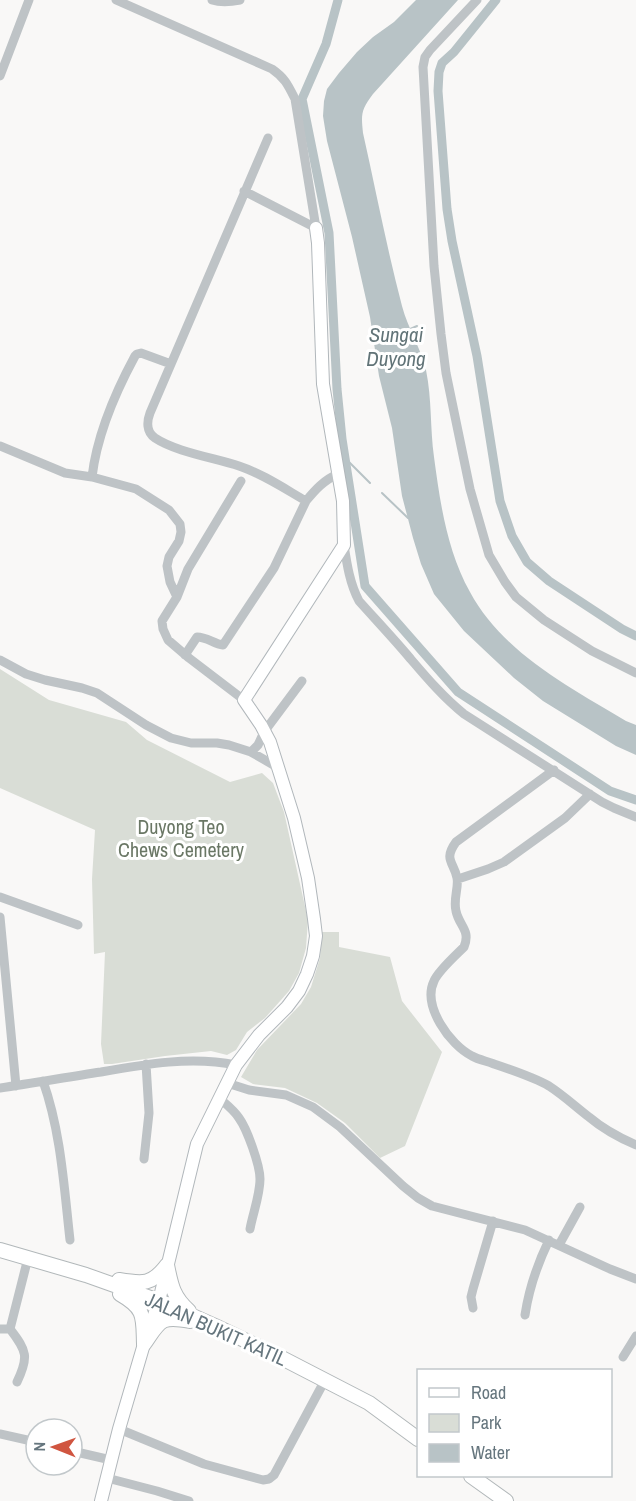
<svg xmlns="http://www.w3.org/2000/svg" width="636" height="1501" viewBox="0 0 636 1501" font-family="'Archivo Narrow',sans-serif">
  <style>
    .green { fill: #d9ddd6 }
    .water { fill: #b8c3c6 }
    .lines { fill: none; stroke-linecap: round; stroke-linejoin: round }
    .stream { stroke: #b8c3c6; stroke-width: 2 }
    .canal { stroke: #b8c3c6; stroke-width: 9 }
    .secondary-casing { stroke: #b1b7bb; stroke-width: 14 }
    .primary-casing { stroke: #b2b8ba; stroke-width: 16 }
    .street { stroke: #bec3c6; stroke-width: 9 }
    .secondary { stroke: #fff; stroke-width: 12 }
    .primary { stroke: #fff; stroke-width: 14 }
    .labels { text-anchor: middle; stroke-width: 6; stroke-linejoin: round; paint-order: stroke }
    .park-label { font-size: 20px; fill: #6a7765; stroke: #fff }
    .street-label { font-size: 20px; fill: #66767e; stroke: #fff }
    .water-label { font-size: 21px; font-style: italic; fill: #627478; stroke: #fff }
  </style>
  <rect width="100%" height="100%" fill="#f9f8f7"/>
  <!-- green -->
  <path class="green" d="M0 669 49 700 126 722 147 740 230 782 262 773 273 783 284 812 308 920 306 948 299 973 289 991 265 1018 247 1032 236 1050 227 1055 211 1051 165 1056 112 1064H104L101 1044 105 952 94 954 92 879 95 830 0 788Z
    M322 932H339V947L390 957 402 1001 442 1052 405 1146 380 1158 345 1123 317 1103 285 1088 253 1084 241 1077 257 1050 301 1004 311 987 320 958Z"/>
  <!-- water -->
  <path class="water" d="M416 0H458L373 94C361 110 361 114 363 133 376 191 387 249 402 306 408 329 421 348 426 370 432 399 430 428 434 457 440 502 447 551 470 592 503 653 569 687 626 721L636 725V755L616 746 543 701 514 678 464 631 434 594 421 564 413 538 402 496 392 428 379 376 370 317 352 237 327 141 323 116 324 101 327 89 339 73 357 52 373 37 394 22Z"/>
  <g class="lines">
    <!-- stream -->
    <path class="stream" d="M408 330 417 326
      M345 458 370 483
      M382 493 408 518"/>
    <!-- canal -->
    <path class="canal" d="M338 0 326 44 302 99 329 233 337 389 342 439 365 586 458 692 610 791 636 800
      M496 0 454 52 442 63 439 72 438 91 447 209 452 241 477 356 500 501 512 536 527 562 549 581 622 629 636 636"/>
    <!-- secondary casing -->
    <g class="secondary-casing">
      <path id="secondary" d="M101 1501 119 1429 144 1344 159 1301 197 1144 236 1065 259 1035 287 1007 299 991 307 974 313 956 316 936 314 919 308 878 294 818 270 742 261 725 244 700 344 545 343 501 323 384 318 243 316 228"/>
    </g>
    <!-- primary casing -->
    <g class="primary-casing">
      <path id="primary" d="M0 1250 86 1275 159 1301 215 1326 278 1356 369 1403 418 1439
        M167 1265C171 1285 173 1297 189 1311
        M119 1280C143 1284 152 1285 167 1265
        M120 1294C146 1309 143 1317 144 1344
        M144 1344C160 1321 160 1315 190 1321
        M471 1476 506 1501"/>
    </g>
    <!-- street -->
    <path class="street" d="M116 0 272 69C285 78 288 85 295 99L316 228
      M212 0C222 3 230 2 240 0
      M477 0 430 50 425 57 423 67 434 266 441 334 446 373 470 489 489 555 505 582 516 597 544 620 592 651 636 673
      M0 76 29 0
      M268 138 150 413C147 421 146 432 155 438 176 452 215 458 239 466 263 474 285 489 306 501 315 490 324 480 338 474
      M244 191 316 228
      M0 446 65 473 92 477 136 489 169 510 180 524 181 532 179 541 169 557 167 566 170 582 177 597
      M92 477C97 434 115 393 135 356L137 354 141 353 171 364
      M241 481 188 569 177 597 162 621 163 629 168 640 189 658 244 700
      M344 545C347 565 350 584 359 601 376 620 393 638 409 657 427 678 443 697 464 714L602 802 614 808 636 817
      M185 655 197 637C207 637 214 644 223 645L274 568 306 501
      M0 660 26 674 45 680 82 688 97 693 146 725 171 738 191 743H217L229 745 251 752 277 767
      M251 752 258 745 264 732 302 681
      M554 770 456 842C443 860 454 862 457 878 459 887 453 899 456 911 459 926 471 930 464 947 456 955 438 971 434 981 422 1006 450 1045 472 1056 479 1060 487 1061 494 1064 509 1069 535 1078 549 1086 563 1095 576 1107 589 1117 602 1128 620 1138 636 1145
      M458 879 488 869 504 862 565 818 590 794
      M0 897 78 925
      M0 917 16 1086
      M43 1081C61 1132 64 1187 70 1240
      M227 1083 249 1090 286 1095 313 1107 340 1127 403 1186 418 1198 432 1206 525 1230 610 1269 636 1279
      M0 1088C34 1083 68 1077 101 1072 146 1064 191 1056 236 1065
      M219 1098C226 1104 234 1110 239 1118 247 1129 260 1165 260 1179 260 1195 253 1213 250 1229
      M144 1159 149 1113 146 1064
      M559 1245 580 1207
      M473 1308 471 1297 473 1289 493 1221
      M525 1315C529 1288 537 1265 549 1240
      M0 1329H10L28 1258
      M10 1329C27 1351 29 1357 17 1382
      M623 1357 636 1336
      M119 1429 204 1464 263 1480 269 1479 274 1475 325 1380
      M0 1434 36 1442
      M72 1451 111 1460
      M107 1478 157 1491 189 1501"/>
    <!-- secondary -->
    <use href="#secondary" class="secondary"/>
    <!-- primary -->
    <use href="#primary" class="primary"/>
  </g>
  <g class="labels">
    <!-- park labels -->
    <g class="park-label">
      <text x="181" y="834">Duyong Teo<tspan x="181" dy="23">Chews Cemetery</tspan></text>
    </g>
    <!-- street labels -->
    <g class="street-label">
      <text transform="translate(216 1329) rotate(24)" y="7">JALAN BUKIT KATIL</text>
    </g>
    <!-- water labels -->
    <g class="water-label">
      <text x="396" y="342">Sungai<tspan x="396" dy="24">Duyong</tspan></text>
    </g>
  </g>
  <!-- legend -->
  <rect x="417" y="1369" width="195" height="108" fill="#ffffff" stroke="#c2c8cb" stroke-width="1.5"/>
  <rect x="429" y="1388" width="30" height="9" fill="#ffffff" stroke="#c2c8cb" stroke-width="1.5"/>
  <text x="471" y="1399" font-size="18" fill="#66767e">Road</text>
  <rect x="429" y="1414" width="30" height="18" fill="#d9ddd6" stroke="#c2c8cb" stroke-width="1.5"/>
  <text x="471" y="1429" font-size="18" fill="#66767e">Park</text>
  <rect x="429" y="1444" width="30" height="18" fill="#b8c3c6" stroke="#c2c8cb" stroke-width="1.5"/>
  <text x="471" y="1459" font-size="18" fill="#66767e">Water</text>
  <!-- north arrow -->
  <g transform="translate(54 1447) rotate(271)"><circle r="28" fill="#ffffff" stroke="#c2c8cb" stroke-width="1.5"/>
  <path d="M0-4.5L10 22L0 15L-10 22Z" fill="#d05540"/>
  <text y="-9" font-size="16" font-weight="bold" text-anchor="middle" fill="#66767e">N</text>
  </g>
</svg>
